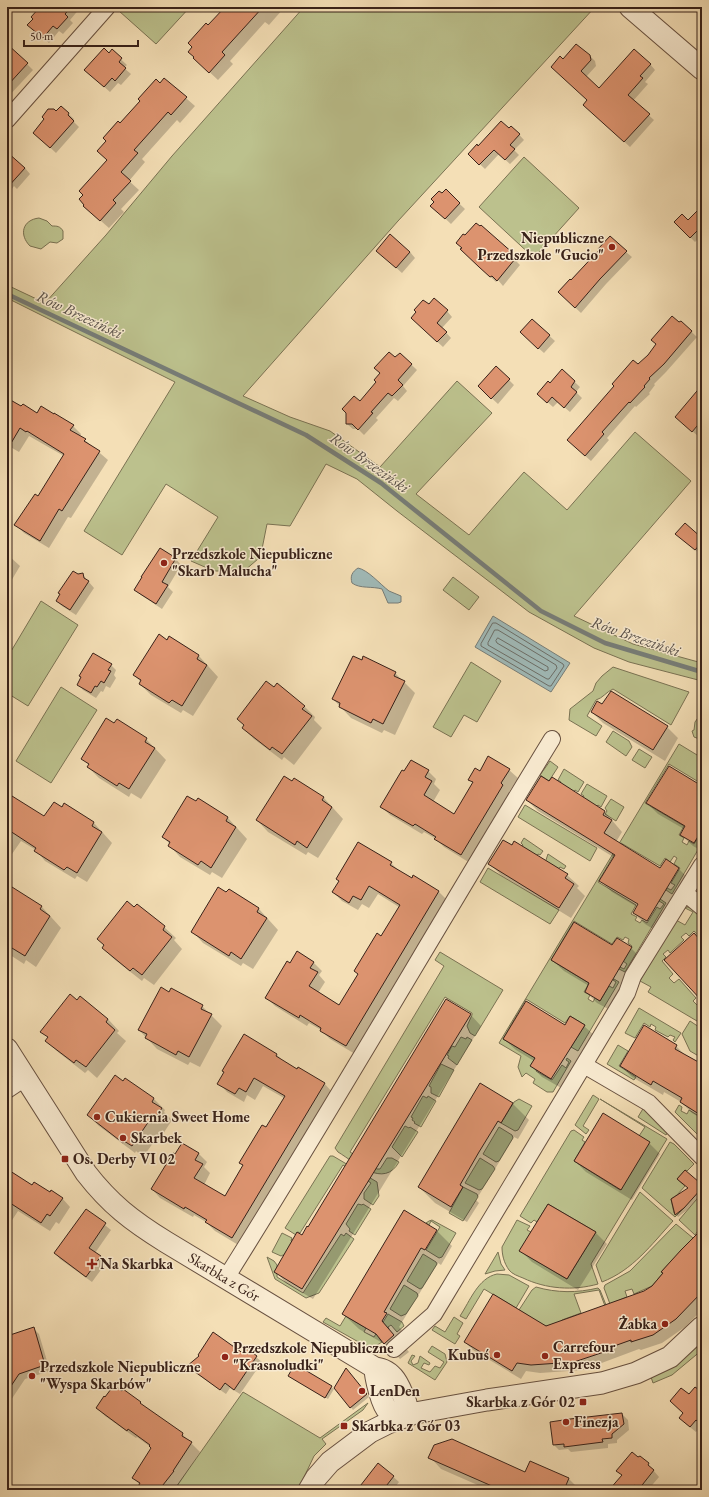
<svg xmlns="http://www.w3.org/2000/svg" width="709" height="1497" viewBox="0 0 709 1497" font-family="'EB Garamond',serif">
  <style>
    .green { fill: #bcc18d; stroke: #7a7253 }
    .water { fill: #a0bab8; stroke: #777d78 }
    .shadow { fill: #0003 }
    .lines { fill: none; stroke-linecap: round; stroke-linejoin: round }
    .shore { stroke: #6c6e68; stroke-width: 1 }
    .stream { stroke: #777d78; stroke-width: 4.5 }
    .building { fill: #dc936f; stroke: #392219 }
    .minor-casing { stroke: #685140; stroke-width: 18 }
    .tertiary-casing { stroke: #685140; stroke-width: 23 }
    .minor { stroke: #f8ead0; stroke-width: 16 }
    .tertiary { stroke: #f8ead0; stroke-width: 21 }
    .poi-dot { fill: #8f2418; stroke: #f8ead0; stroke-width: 1.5 }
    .labels { text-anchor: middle; stroke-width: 3; stroke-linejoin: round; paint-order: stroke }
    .poi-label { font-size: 15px; font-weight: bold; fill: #392219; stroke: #f8ead0; text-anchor: start }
    .street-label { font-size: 15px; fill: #392219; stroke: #f8ead0 }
    .water-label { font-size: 16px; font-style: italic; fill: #585049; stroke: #f8ead0 }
  </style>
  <rect width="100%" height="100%" fill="#f4dfb6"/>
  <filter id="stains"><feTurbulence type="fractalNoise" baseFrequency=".005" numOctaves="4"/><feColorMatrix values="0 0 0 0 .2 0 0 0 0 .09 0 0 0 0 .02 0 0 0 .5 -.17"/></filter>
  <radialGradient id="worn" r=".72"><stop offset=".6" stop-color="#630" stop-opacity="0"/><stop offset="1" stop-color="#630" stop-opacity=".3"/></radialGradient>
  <!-- green -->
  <path class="green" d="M123 7H190L156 44 119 11Z
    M304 7H595L398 221 243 396 290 417 330 431 380 467 457 381 492 413 416 494 469 535 524 472 567 510 635 432 691 481 574 616 633 644 702 663V681L629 662 594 648 529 612 397 511 357 479 326 464 290 526 267 524 262 549 258 559 244 571H214L191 561 218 517 166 484 122 555 84 531 175 382 7 298V285L45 303 106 235 172 156Z
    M524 157 579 208 534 258 479 207Z
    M39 218 47 221 52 226C57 226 60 226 63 231V239L57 243 50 242 41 249 30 246C19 235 22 220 39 218Z
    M453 577 479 597 469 610 443 590Z
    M41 601 78 625 28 706 7 693V658Z
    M471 662 501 681 477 722 464 715 451 737 433 727Z
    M613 667 689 692 671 725 613 689C606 692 603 698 596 700L587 716 602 726 596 736 569 720 570 709 593 691 596 683 602 676Z
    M61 687 97 710 51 783 16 761Z
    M702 712V740L694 737 692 731 694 730 695 722Z
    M613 731 629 741 632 747 626 756 606 742Z
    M679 744 702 758V784L669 764 645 803 684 826 679 835 684 838 682 842 687 845 689 841 694 844 702 831V843L672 894 666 890 667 888 671 890 675 885 671 883 680 868 674 864 677 858 674 856 670 862 665 858 660 866 621 843 598 882 636 905 631 914 637 917 635 920 640 923 642 920 647 923 657 907 660 909 664 904 659 901 660 899 666 903 625 972 619 969 620 967 624 969 627 964 623 961 632 946 628 943 629 939 625 937 623 940 617 937 612 944 574 921 551 960 589 983 584 992 590 995 588 999 593 1002 595 998 600 1001 609 986 613 988 616 982 613 980 614 979 619 982 578 1051 571 1047 585 1025 570 1016 565 1023 526 999 503 1039 542 1062 536 1071 552 1080 562 1065 566 1068 569 1062 566 1060 567 1058 571 1061 553 1092H547L533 1083 535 1079 526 1073 522 1077 518 1067 521 1056 499 1043Z
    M639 749 652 757 645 768 632 760Z
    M550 761 558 767 549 781 540 775Z
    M564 769 584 782 578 792 575 790 572 794 559 785 561 782 558 780Z
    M587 784 607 796 601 807 598 805 595 808 582 799 584 796 581 794Z
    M611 799 624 807 616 821 605 814 607 811 605 808Z
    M525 805 597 848 590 861 518 817Z
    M524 838 543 851 540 855 538 854 535 858 521 848 523 845 521 843Z
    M548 854 566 866 564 869 560 867 557 871 545 863Z
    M488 868 559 910 550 924 480 882Z
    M687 907C693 907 698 910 702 915V940L694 931 689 936 686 933 681 937 684 940 670 953 668 950 663 954 666 957 662 961 673 974 669 978 674 983 679 979 696 998 693 1001 697 1005 701 1002 702 1004V1024L648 992 651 987 640 981 676 920 685 925 693 912 685 908Z
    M440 952 503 990 475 1036 470 1033 467 1026 472 1015V1013L445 997 350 1152 377 1169H380L387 1158H392L399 1162C384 1189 356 1163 338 1152L335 1148 444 966 435 960Z
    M639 1008 681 1033 675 1042 673 1040 675 1037 670 1035 668 1037 655 1030 656 1027 651 1024 650 1027 644 1023 635 1038 625 1033Z
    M690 1021 702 1029V1058L690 1051 682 1034Z
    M461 1037 466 1039 467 1037 472 1040 457 1065 448 1058 449 1056 447 1055 452 1046 455 1047Z
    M618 1045 628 1051 619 1066 636 1077 634 1080 607 1064Z
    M441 1064 454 1070 439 1097 431 1093V1087L429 1086Z
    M593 1095 599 1099 583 1126 589 1130 586 1134 575 1125Z
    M423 1096 427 1098 428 1096 436 1101 421 1127 414 1123 415 1122 412 1120 413 1118 411 1117Z
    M519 1099 532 1106 518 1130 515 1131 501 1123 514 1102Z
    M600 1099 667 1139 591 1264 598 1284C573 1291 546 1289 523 1278 518 1276 512 1274 509 1270 504 1263 502 1255 502 1247L517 1220 530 1226 527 1230 531 1232 520 1251 567 1279 596 1232 548 1204 537 1222 534 1220 531 1223 520 1216 571 1131 574 1130 584 1137 582 1140 585 1142 574 1161 620 1190 639 1136 645 1127Z
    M679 1105 682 1107 681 1111 687 1114 689 1110 702 1118V1139L675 1112Z
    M644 1107 668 1132 666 1135 638 1117Z
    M405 1126 409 1128 410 1127 418 1132 402 1157 392 1147Z
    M499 1127 512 1135 513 1138 499 1161 496 1162 483 1154Z
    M670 1142 674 1144 694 1164 687 1171 685 1170 677 1179 685 1186 677 1195 671 1199 674 1213 684 1208 675 1217 642 1188Z
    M330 1156H333L377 1182 379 1196 373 1205 364 1199V1193L371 1183 343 1165 300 1233 298 1232 296 1235 285 1228Z
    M480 1158 493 1166 495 1169 482 1189 479 1190 465 1183Z
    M463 1187 477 1194 478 1197 463 1221 449 1213Z
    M640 1192 673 1221C651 1245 633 1270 602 1282L596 1265Z
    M702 1193V1225L695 1235 679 1220Z
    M358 1204 362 1205 363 1204 371 1209 355 1235 349 1231 350 1229 346 1224Z
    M432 1220 456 1233 442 1257 439 1258 426 1250 440 1227 431 1221 429 1225 426 1223 429 1221Z
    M676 1224 693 1238 662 1271 663 1273 652 1286 634 1294 632 1289 625 1291 627 1297 610 1304 604 1288 605 1285 630 1271Z
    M282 1233 292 1238 291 1241 294 1242 286 1256 283 1255 281 1256 272 1252Z
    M346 1233 354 1239 319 1293 306 1298 275 1279 267 1257 274 1261 277 1265V1277L303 1293 341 1234 344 1236Z
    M498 1252 501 1264 505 1270 495 1271 485 1274Z
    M423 1254 436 1262 437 1264 422 1288 420 1289 407 1281Z
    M497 1274 509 1275 529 1286 516 1308 484 1289 466 1319 460 1316C470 1301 478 1278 497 1274Z
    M404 1285 417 1293 418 1296 406 1314 401 1316 390 1309Z
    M536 1287C557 1293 577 1293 598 1288L600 1290 606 1305 605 1306 599 1290 574 1294 581 1313 562 1320V1321L547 1326 543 1325 519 1310 532 1290Z
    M388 1314 402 1322 404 1326 397 1332 391 1325 388 1327 389 1329 379 1338 382 1342 371 1349 323 1322 326 1318 340 1326 346 1316 366 1328 364 1332 374 1337Z
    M454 1317 463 1323 457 1334 460 1336 455 1344 432 1330 435 1326 445 1332Z
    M702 1341V1350L672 1375 653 1383 651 1377Z
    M432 1346 445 1354 447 1362 435 1380 408 1363 412 1355 415 1356 411 1361 413 1365 418 1363 420 1356 430 1363 429 1365 424 1363 421 1368 430 1372 435 1366 440 1368 444 1362 428 1352Z
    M243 1392 320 1438 368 1403 363 1410 322 1439 326 1444 314 1456 298 1490H174Z"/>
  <!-- water -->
  <path class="water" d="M358 568C368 570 380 584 389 591 393 593 397 594 401 596V602L398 603H388L382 589C372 586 360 589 352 583 350 576 352 572 358 568Z
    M493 616 570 663 551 692 475 647Z"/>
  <!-- shadow -->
  <path class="shadow" d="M42 7H81L70 20 73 23 63 34 59 31 49 43 34 30V19Z
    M226 7H281L283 9 269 25 265 22 230 61 233 64 218 80 203 66Z
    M10 47 33 70 7 98V50Z
    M112 51 127 65 124 68 131 74 121 85 118 83 110 92 91 75Z
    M589 55 595 61 596 66 586 77 599 89 650 64 655 70 645 82 648 84 633 101 654 120 630 147 590 110 588 101 563 60Z
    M164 79 195 106 180 123 177 120 142 159 145 162 129 181 139 190 121 209 124 212 109 228 93 214 108 160 120 124Z
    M61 107 74 119 73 121 79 127 56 153 40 138Z
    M512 127 524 140 514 150 519 155 510 164 499 154 485 169 469 154Z
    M7 157 25 168 30 174 17 189 14 186 9 193 7 191Z
    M446 191 465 209 451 224 432 206Z
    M702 208V235L695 242 675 222H688Z
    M410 252 415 258 402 273 383 256Z
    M626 252 632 257 606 284 581 313 565 298Z
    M467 255H513L518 260 517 262 520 265 503 286 498 280 496 282Z
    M429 306 447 311 452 317 442 328 451 338 443 347 418 324Z
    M532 320 555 341 544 353 527 338Z
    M681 322 697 337 666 372 654 384 655 385 649 393 650 394 636 407 635 406 607 438 609 440 591 461 574 446 638 366 649 356 657 344Z
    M400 354 417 370 403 386 407 391 398 401 394 398 376 418 378 420 364 435 358 429H353L347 424 360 402Z
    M562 370 580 387 576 392 582 398 570 412 558 402 553 407 544 399 550 385Z
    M509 380 514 385 498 404 485 392Z
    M702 387V432L698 436 681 422Z
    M7 399 38 415 73 426 81 434 80 436 108 460 71 518 68 517 49 548 24 533 16 525 39 497 64 456 29 436 19 452 7 445Z
    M682 539H702V554L701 555Z
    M161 550 176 559 181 565 168 587 173 592 162 609 141 595 136 590Z
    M7 554 20 566 7 588Z
    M82 574 94 588 76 615 62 606 57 601 77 575Z
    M169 637 199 656 218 677 193 716 183 710 181 713 151 695 140 684 141 682 134 675Z
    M111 665 116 670 114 675 116 678 110 688 106 686 103 692 101 691 96 698 83 690 78 684Z
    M395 673 415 693 395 735 384 730 382 733 351 718 333 699Z
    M274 688 304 706 315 717 314 720 322 728 294 765 284 757 282 760 254 739 243 728Z
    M603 706 667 727 678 738 665 761 603 723 592 712Z
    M117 721 146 739 166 760 141 799 131 793 129 797 99 778 88 767 89 765 82 758Z
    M509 770 518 778 509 792 511 794 470 863 444 847 436 839 424 832 422 834 390 815 381 806 428 771 436 779 434 784 440 790 433 802 455 815 473 783 470 780 480 772Z
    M552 778 605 812 622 832 616 842 661 869H679L690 880 658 932 645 924 634 913 637 907 612 892 600 881 615 858 538 811 527 800Z
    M294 779 324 798 343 819 318 858 308 852 306 855 268 832 257 820Z
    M702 787V851L693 846 681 835 684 829 658 814 647 803Z
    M198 799 228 818 247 839 222 878 212 872 210 875 180 857 169 845 170 844 163 837Z
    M64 805 94 823 112 843 87 882 77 876 75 879 45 861 36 850 21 841 12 854 7 850V806L45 818 62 808Z
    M512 846 567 875 579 886 577 888 585 896 571 918 501 875 489 863Z
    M391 863 400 872 412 879 413 876 439 892 447 900 355 1054 330 1039 321 1030 309 1023 307 1026 275 1006 267 998 290 964 313 962 322 971 319 975 325 982 318 993 340 1006 399 907 378 894 369 908 362 904 358 910 342 901 333 892Z
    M12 888 42 907 61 928 36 967 26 960 24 964 7 953V889L10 891Z
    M259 909 278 930 253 969 243 963 241 966 203 943 192 931Z
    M164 927 176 938 174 940 182 949 154 985 144 978 142 981 114 959 103 948 105 946 98 939Z
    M612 947 631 948 642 959 612 1011 597 1003 586 992 589 986 564 971 552 960Z
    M169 993 202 1006 222 1026 200 1067 190 1062 188 1065 157 1049 139 1030Z
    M80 998 108 1019 119 1031 117 1033 126 1041 97 1078 88 1070 85 1073 58 1052 46 1041 48 1038 42 1031Z
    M470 1014 481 1026 313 1299 286 1283 275 1271Z
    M565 1026H584L596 1037 563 1089 542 1077 531 1066 534 1061 516 1050 504 1039Z
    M676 1046 687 1057 702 1065V1119L692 1113 681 1102 664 1092 663 1095 632 1077 621 1066Z
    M277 1055 285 1063 324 1083 332 1092 240 1246 215 1231 206 1222 194 1215 193 1217 160 1198 152 1189 182 1144 199 1154 207 1162 204 1167 210 1173 204 1185 225 1198 244 1166 241 1163 267 1129 284 1098 263 1086 255 1100 247 1095 244 1102 227 1092 219 1083Z
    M125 1079 154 1099 165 1110 164 1112 172 1120 163 1134 161 1132 143 1157 136 1151 135 1153 99 1126 88 1115Z
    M481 1084 513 1104 529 1120 518 1139 514 1137 495 1169 476 1200 479 1203 467 1222 435 1203 419 1187Z
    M649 1143 660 1154 632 1200 586 1172 575 1161Z
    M7 1170 32 1186 62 1198 70 1207 59 1224 56 1222 50 1231 18 1211 7 1228Z
    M702 1181V1193L687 1210 678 1217 676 1214 673 1202Z
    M548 1205 596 1233 607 1244 578 1290 532 1262 521 1251Z
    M86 1210 111 1230 95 1253 106 1263 92 1282 60 1259 55 1253Z
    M436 1230 452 1246 441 1265 438 1263 399 1327 402 1330 397 1338 409 1352 400 1359 389 1347 359 1329 343 1314Z
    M702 1231V1310L685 1327 662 1343 641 1350 639 1349 583 1370 540 1373 526 1371 521 1379 473 1350 465 1342 546 1327 649 1290Z
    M34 1329 39 1334 50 1371 25 1379 7 1406V1336Z
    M247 1350 262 1362 240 1394 230 1388 226 1394 194 1372 189 1367 200 1356 244 1355Z
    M348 1372 369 1397 353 1410 335 1388Z
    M292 1378 331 1387 334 1389 328 1399Z
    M698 1390H702V1425L696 1432 686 1424 684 1413 689 1396Z
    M123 1391 182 1434 200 1452 175 1490H144L133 1477 152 1448 137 1437 136 1438 105 1416 97 1408Z
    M622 1414 628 1420 629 1430 617 1440V1443L608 1444V1448L571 1452 568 1449 559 1450 554 1445Z
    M430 1457 526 1473 531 1462 569 1479 580 1490H489L441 1469Z
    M379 1464 399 1482 393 1490H364Z
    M648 1464 659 1477 648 1490H611L623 1476 618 1471Z"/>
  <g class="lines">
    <!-- shore -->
    <path class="shore" d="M493 623H496L563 664 564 666 551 686H549L481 646V644Z
      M495 630H498L556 665 557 668 549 679H547L488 645V643Z
      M498 638 548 667V670L545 671 497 643 496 641Z"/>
    <!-- stream -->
    <path class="stream" d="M7 294 306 435 381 483 541 611 605 643 702 672"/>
  </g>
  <!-- building -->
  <path class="building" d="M40 7H71L65 14 68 17 57 29 53 26 43 38 27 25 33 19 31 17Z
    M225 7H263L222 52 225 55 209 73 193 58 194 57 188 52 192 47 188 43 206 23 208 25Z
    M7 44 28 63 7 86Z
    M576 44 590 55 591 60 581 71 599 88 634 49 651 64 640 76 643 78 628 95 650 114 624 142 583 105 587 100 551 67 560 56 563 59Z
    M104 48 109 53 112 49 122 58 119 62 126 68 115 81 112 78 104 87 84 70Z
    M164 78 187 97 171 115 168 112 134 150 138 153 121 172 131 181 113 200 116 203 100 221 83 206 84 205 79 199 83 195 79 191 107 160 97 151 106 141 103 138 118 121 120 123 140 101 138 99 156 79 160 83Z
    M61 106 69 113 68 115 74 121 50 148 33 133 44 119 42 117 48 109H54L56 111Z
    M501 121 509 128 511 126 520 134 510 145 515 149 505 160 494 150 479 165 468 154 477 144 478 146Z
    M7 152 25 168 7 188Z
    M446 189 460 203 445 219 430 206 434 202 431 199 439 191 442 193Z
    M702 206V226L690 238 674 222 682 214 688 220Z
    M476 223 480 226 481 225 514 254 512 256 515 259 497 281 492 276 490 277 479 267 460 249 462 248 456 243 463 234 465 235Z
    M390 234 410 252 396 268 376 251Z
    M610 236 627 251 600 279 575 308 558 292 570 279 571 280 599 250 598 249Z
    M434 298 448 310 437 323 447 332 437 342 411 318 416 312 414 310 423 300 429 304Z
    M672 316 679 322 681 321 692 331 664 364 649 378 650 379 644 386 645 387 630 403 629 402 602 432 604 434 585 456 567 440 614 386 612 384 633 360 638 364 648 355 656 344 651 340Z
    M532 319 550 335 538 349 520 332Z
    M389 352 395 357 400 353 412 364 398 380 403 385 392 396 388 393 371 412 373 413 358 430 352 424H346V413L342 409 354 396 360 401 376 382 374 380 380 373 374 368Z
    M496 366 510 379 491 399 478 386Z
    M562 369 575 381 571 387 577 392 564 408 552 397 547 403 537 394 548 381 550 383Z
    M702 385V420L692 432 675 417Z
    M7 398 21 406 23 404 37 413 41 406 54 414V413L74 425 70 430 86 439 84 441 100 451 62 511 59 509 40 541 14 525 35 494 38 496 64 454 27 431 26 432 20 428 7 450Z
    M685 523 702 538V542L695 550 675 534Z
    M160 548 176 558 162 582 168 585 156 604 134 590 142 577H141Z
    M73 571 78 574 83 573 84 578 89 581 70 610 56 601 60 594 58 593Z
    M159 634 167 640 169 636 199 655 197 659 207 665 182 706 172 700 169 703 139 684 141 680 133 675Z
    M93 653 112 664 108 670 111 671 104 683 101 681 97 687 95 686 91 693 77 685 81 677 79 676Z
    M353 656 362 660 363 656 396 672 394 676 405 681 383 724 373 719 371 723 339 707 340 703 332 699Z
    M266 681 274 687 277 683 305 706 302 709 312 716 282 754 272 747 270 750 242 728 244 725 237 719Z
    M611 691 668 726 653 750 591 712 597 701 602 704Z
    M106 718 114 723 117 719 147 738 145 742 155 748 129 789 119 783 117 786 87 767 89 764 81 759Z
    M488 756 510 769 501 783 503 785 461 855 434 839 436 837 415 824 413 826 380 807 402 770 404 771 411 760 429 770 425 777 432 781 424 795 454 814 473 782 468 780 475 768 480 771Z
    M669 766 702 786V830L694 843 680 835 685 826 646 803Z
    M284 776 292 781 294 778 324 797 322 800 332 807 307 848 297 841 295 845 256 820Z
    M541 776 549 781 552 777 605 811 603 815 612 820 604 833 660 868 666 859 679 868 647 921 633 913 638 904 599 881 615 855 526 800Z
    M12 796 44 816 54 802 62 807 64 803 94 822 92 826 102 832 77 873 67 867 64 870 34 851 36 848 7 829V804Z
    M187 796 196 801 198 798 228 817 226 821 236 827 211 868 201 861 198 865 168 846 170 842 162 837Z
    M503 840 512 845 514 841 568 874 565 878 574 884 559 908 488 864Z
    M358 842 392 862 390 865 412 878 413 875 439 891 346 1046 320 1031 321 1028 300 1015 299 1018 265 998 287 961 290 963 297 951 314 962 310 968 318 972 309 986 339 1005 358 974 354 971 377 933 381 936 400 905 369 886 361 900 353 896 349 903 332 892 339 881 336 879Z
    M12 887 42 906 40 909 50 916 25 956 7 945V894Z
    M218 887 226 892 229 889 259 908 257 912 267 918 241 959 231 952 229 956 191 932Z
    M127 901 134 907 137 904 165 926 163 930 172 937 142 975 133 968 130 971 102 948 104 945 97 939Z
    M574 922 612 945 617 938 632 947 600 1001 585 992 589 983 551 960Z
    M694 933 702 942V1001L664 960Z
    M161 987 169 992 171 988 203 1005 201 1009 212 1014 189 1057 178 1051 176 1055 158 1045 145 1038 147 1034 138 1030Z
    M70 994 77 1000 80 996 108 1019 106 1022 115 1030 86 1067 76 1060 74 1063 45 1041 48 1037 40 1032Z
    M446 999 471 1014 302 1289 274 1272 297 1232 302 1235 307 1226 308 1227Z
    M526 1001 565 1025 570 1016 585 1025 551 1079 530 1066 535 1058 503 1039Z
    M644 1025 677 1045 675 1049 702 1064V1116L680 1102 682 1098 653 1081 651 1085 620 1066Z
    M244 1034 277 1054 276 1056 297 1069 298 1067 325 1083 232 1238 205 1222 207 1220 185 1207 184 1209 151 1189 173 1153 175 1154 182 1143 199 1153 195 1160 203 1164 194 1178 225 1196 243 1165 239 1163 262 1125 266 1127 285 1096 254 1078 246 1092 239 1088 235 1094 217 1084 224 1072 222 1071Z
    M115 1075 123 1081 125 1078 154 1098 152 1102 162 1108 152 1123 149 1121 132 1146 124 1141 123 1143 87 1115Z
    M480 1083 513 1103 501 1123 498 1121 479 1152 460 1185 463 1187 451 1207 418 1187Z
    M603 1113 650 1142 621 1190 574 1161Z
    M7 1169 32 1185 34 1182 50 1192 51 1190 63 1198 50 1216 47 1214 41 1223 7 1201Z
    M685 1170 699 1182 702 1180V1188L684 1208 675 1215 671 1199 688 1188 677 1179Z
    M548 1204 596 1232 567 1279 519 1251Z
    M86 1209 106 1223 89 1248 101 1256 86 1277 54 1253Z
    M404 1210 437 1230 425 1250 421 1248 384 1312 387 1313 382 1321 394 1335 384 1344 376 1334 342 1314Z
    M702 1229V1292L676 1319 653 1335 631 1342V1340L603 1350 604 1352 574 1362 531 1365 517 1363 512 1371 464 1342 493 1294 546 1326 644 1291 652 1286 663 1273 661 1272 681 1250Z
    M34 1327 45 1365 19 1374 7 1392V1336Z
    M213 1332 244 1354 247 1349 257 1356 234 1390 225 1383 220 1390 187 1366 199 1356 198 1355Z
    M295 1364 332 1386 325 1398 288 1376Z
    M346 1368 367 1394 350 1408 334 1388Z
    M114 1385 122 1391 123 1389 141 1402 140 1403 183 1433 182 1436 192 1442 173 1471H174L159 1490H136L140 1483 132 1478 151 1448 149 1446 150 1445 128 1429 127 1431 96 1408 104 1396 105 1397Z
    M695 1387 698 1389H702V1425L696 1420 690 1427 679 1418 683 1413 670 1401 681 1388 689 1394Z
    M622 1413 624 1424 612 1434V1438L602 1439 603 1442 564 1447V1444L553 1445 550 1422 570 1419Z
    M452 1439 525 1472 530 1461 569 1478 564 1490H501L428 1458 434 1445Z
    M632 1452 638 1457 640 1456 649 1463 648 1465 654 1470 639 1489 634 1485 630 1490H609L622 1475 616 1471Z
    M378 1463 394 1476 383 1490H357Z"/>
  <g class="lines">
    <!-- minor casing -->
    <g class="minor-casing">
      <path id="minor" d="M7 120 107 7
        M685 893 702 907
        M584 1065 649 1103 702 1157
        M7 1090 25 1078
        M226 1278C338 1100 442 918 552 739
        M394 1349 434 1314 627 993 633 976 702 865"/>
    </g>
    <!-- tertiary casing -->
    <g class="tertiary-casing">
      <path id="tertiary" d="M630 7 702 69
        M7 1049 86 1173C110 1204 132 1221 166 1242L375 1368C394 1370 400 1387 406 1403L399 1418
        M375 1368C375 1377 382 1406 388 1411 391 1414 396 1416 399 1418
        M309 1490 316 1478 330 1462 370 1432 388 1423 415 1413 487 1400 602 1383 636 1373 670 1357 702 1327"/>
    </g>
    <!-- minor -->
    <use href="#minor" class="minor"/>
    <!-- tertiary -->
    <use href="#tertiary" class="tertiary"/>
  </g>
  <!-- markers -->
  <g class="poi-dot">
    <circle cx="612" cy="247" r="4"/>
    <circle cx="164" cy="563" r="4"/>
    <circle cx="97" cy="1117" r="4"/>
    <circle cx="123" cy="1138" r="4"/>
    <rect x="61" y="1155" width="8" height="8" rx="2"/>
    <path d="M90 1258h4v4h4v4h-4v4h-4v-4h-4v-4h4z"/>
    <circle cx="665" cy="1324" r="4"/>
    <circle cx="497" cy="1355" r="4"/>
    <circle cx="545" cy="1356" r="4"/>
    <circle cx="225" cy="1357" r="4"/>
    <circle cx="32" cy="1376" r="4"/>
    <circle cx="362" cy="1391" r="4"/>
    <rect x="579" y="1398" width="8" height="8" rx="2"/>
    <circle cx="566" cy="1422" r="4"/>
    <rect x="340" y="1422" width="8" height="8" rx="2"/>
  </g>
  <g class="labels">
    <!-- poi labels -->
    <g class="poi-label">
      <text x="604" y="243" text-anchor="end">Niepubliczne<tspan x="604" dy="17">Przedszkole "Gucio"</tspan></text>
      <text x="172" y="559">Przedszkole Niepubliczne<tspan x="172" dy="17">"Skarb Malucha"</tspan></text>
      <text x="105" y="1122">Cukiernia Sweet Home</text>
      <text x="131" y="1143">Skarbek</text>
      <text x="73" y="1164">Os. Derby VI 02</text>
      <text x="100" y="1269">Na Skarbka</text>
      <text x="657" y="1329" text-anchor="end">Żabka</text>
      <text x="553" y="1352">Carrefour<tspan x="553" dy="17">Express</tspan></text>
      <text x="233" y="1353">Przedszkole Niepubliczne<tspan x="233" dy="17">"Krasnoludki"</tspan></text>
      <text x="489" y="1360" text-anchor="end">Kubuś</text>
      <text x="40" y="1372">Przedszkole Niepubliczne<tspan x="40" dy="17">"Wyspa Skarbów"</tspan></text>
      <text x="370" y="1396">LenDen</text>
      <text x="575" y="1407" text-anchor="end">Skarbka z Gór 02</text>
      <text x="574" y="1427">Finezja</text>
      <text x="352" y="1431">Skarbka z Gór 03</text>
    </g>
    <!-- street labels -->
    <g class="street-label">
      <text transform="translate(224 1277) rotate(31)" y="5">Skarbka z Gór</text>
    </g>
    <!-- water labels -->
    <g class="water-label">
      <text transform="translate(80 314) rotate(25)" y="6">Rów Brzeziński</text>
      <text transform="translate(370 462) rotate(35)" y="6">Rów Brzeziński</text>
      <text transform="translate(636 636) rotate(19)" y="6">Rów Brzeziński</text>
    </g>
  </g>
  <!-- margin -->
  <rect width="709" height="1497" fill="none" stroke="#f4dfb6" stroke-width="24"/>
  <rect x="8" y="8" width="693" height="1481" fill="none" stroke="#392219" stroke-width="2"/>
  <rect x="12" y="12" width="685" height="1473" fill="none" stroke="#392219"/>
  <!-- scale -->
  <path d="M24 40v6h114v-6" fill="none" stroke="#392219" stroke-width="2"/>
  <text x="30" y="40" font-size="12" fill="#392219" stroke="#f8ead0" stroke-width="3" paint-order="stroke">50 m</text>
  <rect width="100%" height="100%" filter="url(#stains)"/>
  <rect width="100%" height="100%" fill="url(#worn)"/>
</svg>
